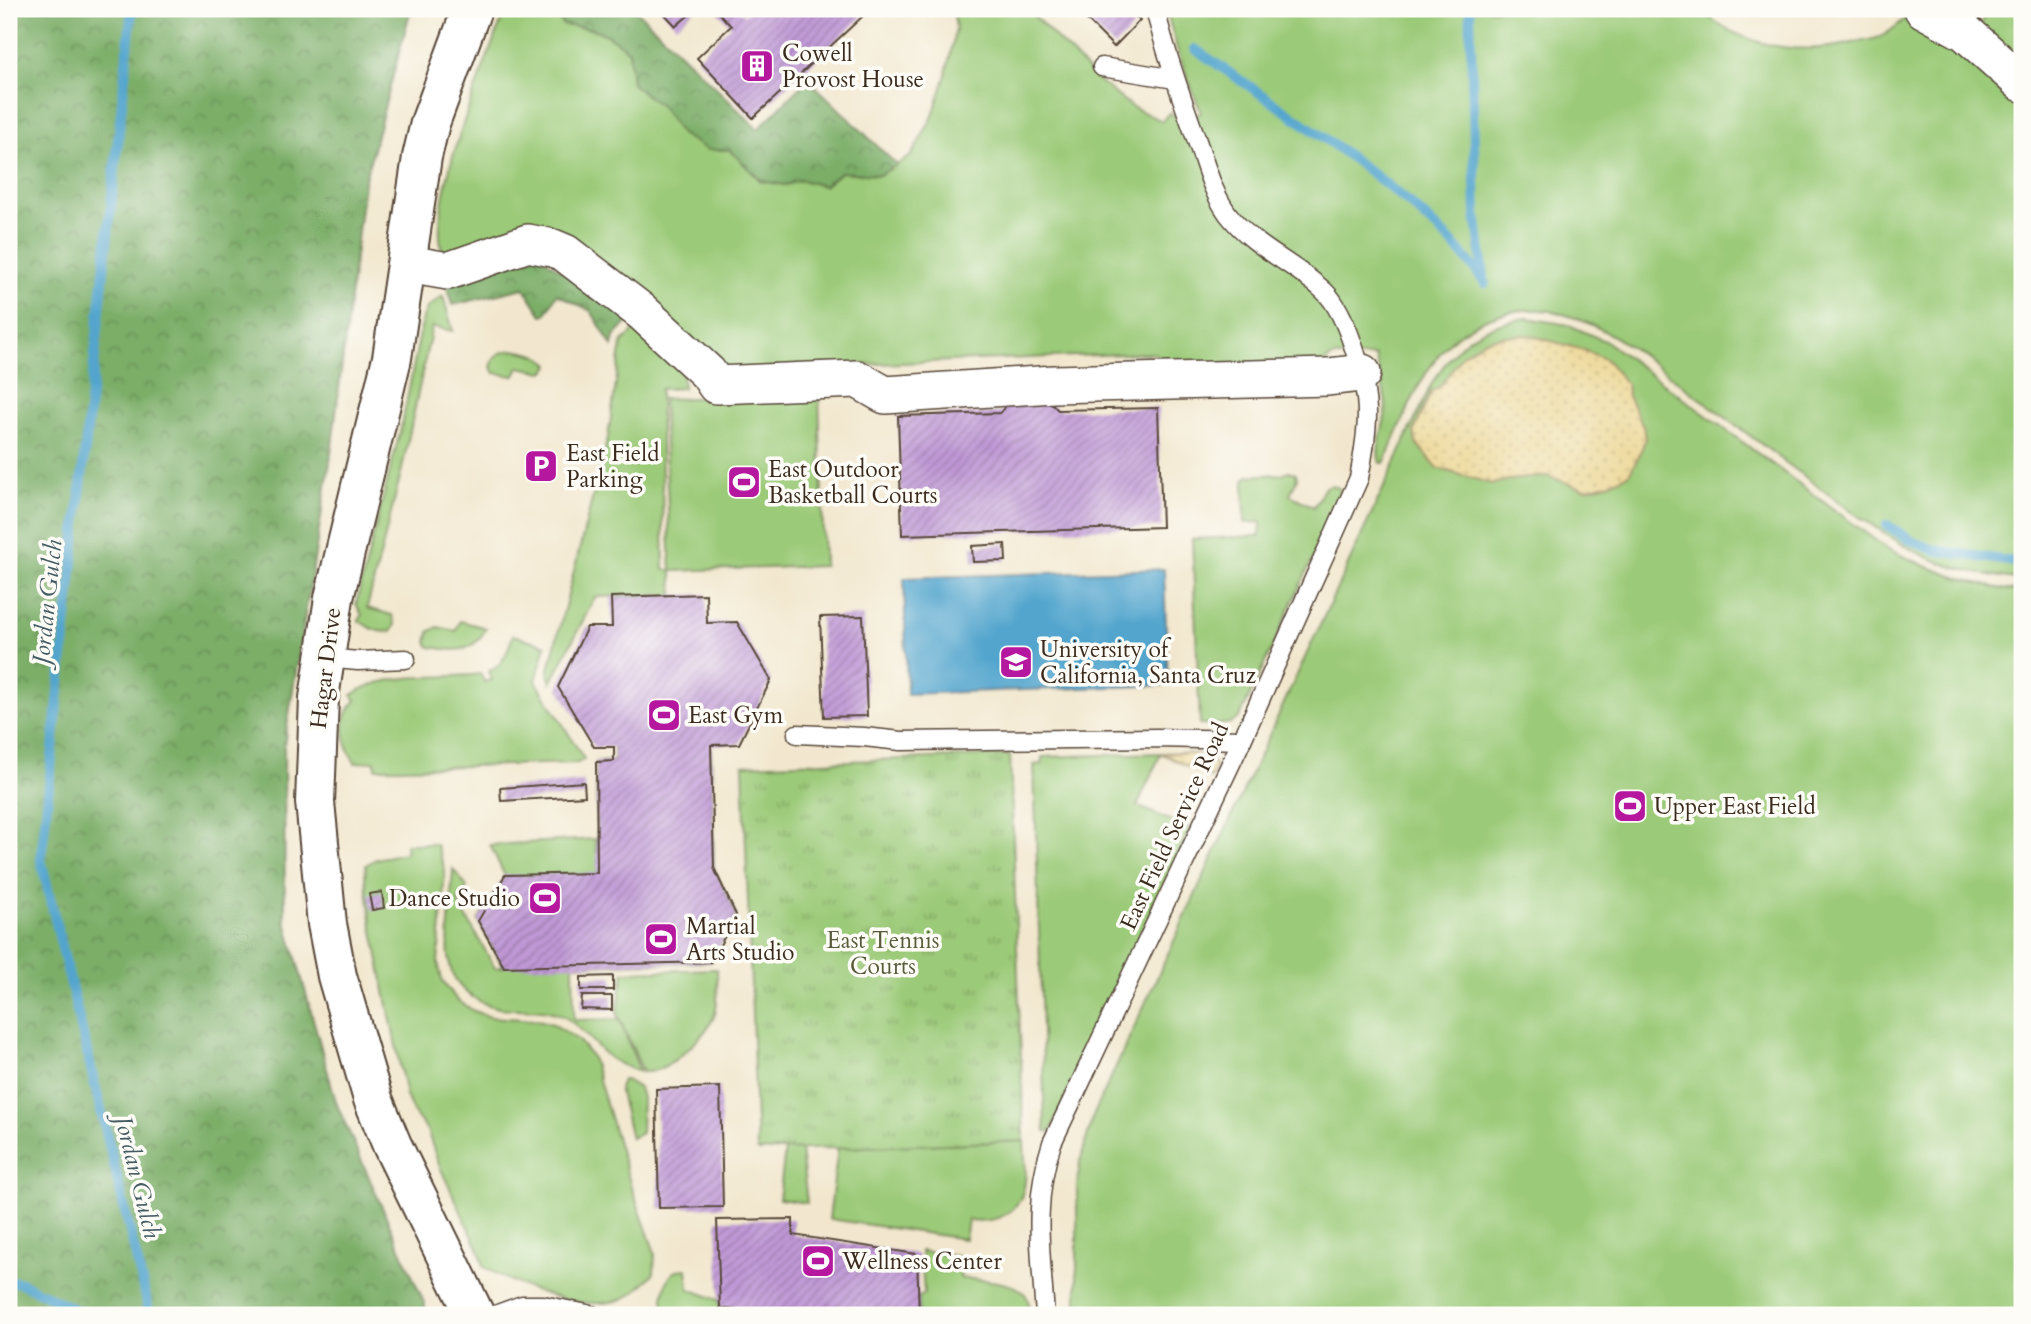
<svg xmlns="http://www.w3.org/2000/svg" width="2031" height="1324" viewBox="0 0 2031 1324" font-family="Cardo,serif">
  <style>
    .grass { fill: #9bca78; stroke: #6b7a4b; stroke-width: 2 }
    .forest { fill: url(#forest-crowns); stroke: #5c6c43; stroke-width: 2 }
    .sand { fill: url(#sand-dots); stroke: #94825e; stroke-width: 2 }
    .park { fill: url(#park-tufts); stroke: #6b7a4b; stroke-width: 2 }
    .water { fill: #52a5ce; stroke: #466876; stroke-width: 2 }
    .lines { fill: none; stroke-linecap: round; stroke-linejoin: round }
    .stream { stroke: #52a5ce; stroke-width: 10 }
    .building { fill: url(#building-hatch) }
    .lane-casing { stroke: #564638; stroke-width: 21 }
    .street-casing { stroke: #564638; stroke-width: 40 }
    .secondary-casing { stroke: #564638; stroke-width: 42 }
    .lane { stroke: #fff; stroke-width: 18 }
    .street { stroke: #fff; stroke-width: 37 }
    .secondary { stroke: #fff; stroke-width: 38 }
    .labels { text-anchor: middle; stroke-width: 7; stroke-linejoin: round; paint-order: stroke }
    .poi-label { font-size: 23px; fill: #3b2a1e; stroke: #fdfcf7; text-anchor: start }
    .street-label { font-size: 23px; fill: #3b2a1e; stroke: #fdfcf7 }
    .park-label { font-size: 23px; fill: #585a39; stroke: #fdfcf7 }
    .water-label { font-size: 24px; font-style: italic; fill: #445b64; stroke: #fdfcf7 }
  </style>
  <defs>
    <pattern id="forest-crowns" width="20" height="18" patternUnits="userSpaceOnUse" patternTransform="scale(1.75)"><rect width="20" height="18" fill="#7cae68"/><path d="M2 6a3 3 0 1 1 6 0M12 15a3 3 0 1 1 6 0" fill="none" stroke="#678e55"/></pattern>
    <pattern id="sand-dots" width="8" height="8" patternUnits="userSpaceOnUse" patternTransform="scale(1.75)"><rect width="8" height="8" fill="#eeda9e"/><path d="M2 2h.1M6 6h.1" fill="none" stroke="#cdbb88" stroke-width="1.8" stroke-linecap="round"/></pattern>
    <pattern id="park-tufts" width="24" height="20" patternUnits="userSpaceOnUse" patternTransform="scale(1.75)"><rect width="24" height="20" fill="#9bca78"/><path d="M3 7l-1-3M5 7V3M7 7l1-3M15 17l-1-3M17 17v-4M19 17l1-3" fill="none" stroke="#80a462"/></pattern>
    <pattern id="building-hatch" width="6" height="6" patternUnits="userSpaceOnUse" patternTransform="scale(1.75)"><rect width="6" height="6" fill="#bf98d6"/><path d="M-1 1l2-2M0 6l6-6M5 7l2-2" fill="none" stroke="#9c7cad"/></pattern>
  </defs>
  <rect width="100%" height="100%" fill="#fdfcf7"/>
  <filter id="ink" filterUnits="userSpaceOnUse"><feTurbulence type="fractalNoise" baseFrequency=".0143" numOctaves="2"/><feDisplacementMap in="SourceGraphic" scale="14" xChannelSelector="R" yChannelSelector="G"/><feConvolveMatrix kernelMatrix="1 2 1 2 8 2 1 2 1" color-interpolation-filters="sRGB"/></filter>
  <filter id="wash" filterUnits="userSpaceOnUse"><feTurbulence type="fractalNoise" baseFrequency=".00686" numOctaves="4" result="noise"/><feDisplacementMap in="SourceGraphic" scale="28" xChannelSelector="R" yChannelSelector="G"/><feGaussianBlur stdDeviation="1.57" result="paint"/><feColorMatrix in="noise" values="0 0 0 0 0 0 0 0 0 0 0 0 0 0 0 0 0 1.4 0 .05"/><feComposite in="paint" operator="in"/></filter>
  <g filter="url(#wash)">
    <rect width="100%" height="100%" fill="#f2e7ce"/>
    <!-- grass -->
    <path class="grass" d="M506 9H554L563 25C598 28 602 30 629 51L633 84 662 107 681 134 708 150H730L761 181 785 185 802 180 824 186 841 171 879 175 911 156 932 118 945 78 956 29 953 9H1027L1101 83 1132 107 1162 121 1170 112 1182 122 1201 113 1177 49 1166 9H1699C1743 47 1797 56 1852 43 1862 41 1875 40 1884 35 1893 30 1902 21 1910 15L1945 30 2022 97V580C1995 576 1968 573 1942 563 1911 552 1883 532 1855 514 1802 474 1748 434 1694 394 1653 363 1613 328 1563 314 1529 304 1492 312 1462 332 1424 358 1403 422 1384 463H1380C1374 447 1386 425 1386 407 1385 390 1379 372 1375 356L1332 357 1321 365 1165 364 1156 354 1149 353 729 370 572 241 464 258 443 252C425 205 487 58 506 9Z
      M1987 9H2022V70L1980 27Z
      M443 296 453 331 432 327 402 469 367 608 392 615 395 625 392 631C379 634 370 628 359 621L362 615 356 604 403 420 423 317 427 308Z
      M1527 318 1569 325 1607 342 1886 548C1930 570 1973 586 2022 592V1315H1077V1186L1080 1162 1093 1116 1432 383C1460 339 1476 327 1527 318Z
      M637 328 682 370 683 388 660 389 664 569 671 571 663 399 819 394 824 566 672 571 673 595 595 597 551 683 548 673 608 437 622 343Z
      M513 350C526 352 541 354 550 365L547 370 543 372 519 367 516 374 513 376 495 373 491 367C495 354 499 352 513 350Z
      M1288 471 1296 473 1297 478 1290 495 1314 507 1325 487 1331 485 1339 488 1341 497 1241 715C1232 728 1214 724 1200 724L1192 539 1260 536 1261 522 1245 523 1244 480 1248 476 1282 474Z
      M460 621 486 628C472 655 456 651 430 647L427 643 429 632 438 627 456 631Z
      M513 635 546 645 536 681 584 759 578 763 401 768H376L375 761 355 763C342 741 338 719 356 700L352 695C388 670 440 680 481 674L484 682 492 680 489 671C504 665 508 650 513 635Z
      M711 745 714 868 736 915 711 962 573 965 574 1020 619 1019 640 1072C629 1068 620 1065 611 1059 594 1046 581 1026 563 1016 545 1006 519 1011 499 1008 482 1005 460 992 453 975 443 953 452 895 453 869L467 887 458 902 495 968 503 967 478 921 505 876 490 845 595 839 597 854 596 762 614 761V747Z
      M1161 753 1137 806 1190 829 1050 1132 1045 1131 1034 765 1042 764V757Z
      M406 844H436L445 870 438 962 442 980 457 1000 474 1011 490 1017 538 1020 553 1024 578 1040 592 1057 630 1183 655 1253 654 1273C645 1282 633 1296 620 1300 579 1312 519 1287 484 1267L480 1252 439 1165 427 1130 413 1112 406 1096 372 926 365 877 366 865 376 859 405 853Z
      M717 969C717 983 719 1000 715 1014 708 1035 667 1074 643 1072L617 1013 624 972Z
      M622 1080H626L639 1088 642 1098 641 1133 631 1138 619 1088Z
      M1024 1141C1024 1154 1027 1169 1025 1181 1022 1213 997 1224 968 1220L965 1239 829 1219 838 1148Z
      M801 1149 807 1203 779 1199 785 1150Z
      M921 1251 963 1257 960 1278C975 1280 1015 1280 1025 1294 1029 1299 1030 1309 1031 1315H919V1297L924 1294Z
      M687 1269 689 1289 719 1300 720 1308 770 1315H666C660 1302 664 1278 677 1270Z"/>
    <!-- forest -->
    <path class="forest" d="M9 9H411L364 183 330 462 284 745 285 918 337 1105 423 1300 427 1315H9Z
      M554 9H635L758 129 808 79 897 165 879 175 841 172 824 186 802 180 785 185 761 181 730 150H708L681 134 662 107 632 84 629 51C602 30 598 28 563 25Z
      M537 254 632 318 614 337 612 346 591 311 557 294 546 314 542 315 524 288 453 305 447 285Z"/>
    <!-- sand -->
    <path class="sand" d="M1529 335 1584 350 1607 360 1627 385 1628 396 1643 426 1645 438 1641 452 1629 474 1608 484 1585 489 1547 476 1509 480 1492 484 1437 468 1416 443 1414 431 1431 392 1440 386 1463 354 1486 340 1504 336Z
      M1161 753C1179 753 1205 749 1216 766L1211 778Z"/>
    <!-- park -->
    <path class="park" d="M1010 755 1024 1141 757 1151 743 765Z"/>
    <!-- water -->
    <path class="water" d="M1164 569 1168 685 907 694 904 578Z"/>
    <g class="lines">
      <!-- stream -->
      <path class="stream" d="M132 9 41 860 150 1315
        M1470 9 1476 212 1484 277
        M1195 49C1267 99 1341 146 1408 202 1436 227 1465 252 1485 283
        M1887 525 1910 540 1934 550 2022 563
        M9 1281 21 1283 86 1315"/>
    </g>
    <g id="blocks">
      <!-- building -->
      <path class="building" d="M660 9H696L676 26Z
        M715 9H738L744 15 751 9H856L863 16 753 118 697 58 731 26Z
        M1076 9H1129L1140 20 1114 47Z
        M1044 396 1058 410 1158 408 1162 527 902 535 898 416 1000 413 1013 397Z
        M1005 544 1006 561 973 562 972 546Z
        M706 594 707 623 737 622 771 680 739 744 711 745 714 868 736 915 711 962 504 967 478 921 505 875 597 873 596 762 614 761V747H594L558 687 587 627H612L611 597Z
        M863 616 867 716 824 717 820 617Z
        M584 782 585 796 501 801 500 788Z
        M382 892 384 908 372 910 369 894Z
        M613 976V990H581V977Z
        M582 996H612V1010L581 1009Z
        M720 1087 723 1207 659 1208 656 1089Z
        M793 1219V1235L917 1254 919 1315H770L720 1308 717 1220Z"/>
    </g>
  </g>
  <g filter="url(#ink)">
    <use href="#blocks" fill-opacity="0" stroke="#564638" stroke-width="2"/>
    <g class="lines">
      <!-- lane casing -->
      <g class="lane-casing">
        <path id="lane" d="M1102 67 1175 79
          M325 658 358 661 406 659
          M797 734 864 737 901 741 1157 738 1242 740
          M495 1315 522 1305H543L592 1315
          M1045 1315C1041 1255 1032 1202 1052 1143L1242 740 1359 478C1363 457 1367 435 1367 414 1367 382 1347 312 1324 291 1294 263 1253 247 1228 214 1212 192 1206 166 1197 141 1181 97 1166 54 1155 9"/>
      </g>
      <!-- street casing -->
      <g class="street-casing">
        <path id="street" d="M1923 9 1965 32 2022 83
          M407 264 448 271 528 243 553 248 565 253 642 312 708 373 716 385 857 379 885 395 1054 384 1328 377 1362 373"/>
      </g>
      <!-- secondary casing -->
      <g class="secondary-casing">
        <path id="secondary" d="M472 9 430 123 422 157 392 358 334 598 319 698 315 802 327 924 337 976 373 1099 392 1145 475 1315"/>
      </g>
      <!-- lane -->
      <use href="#lane" class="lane"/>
      <!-- street -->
      <use href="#street" class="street"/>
      <!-- secondary -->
      <use href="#secondary" class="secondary"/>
    </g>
  </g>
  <!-- icons -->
  <defs>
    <g id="building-square" transform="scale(1.75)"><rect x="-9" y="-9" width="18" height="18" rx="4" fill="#b5179e" stroke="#fdfcf7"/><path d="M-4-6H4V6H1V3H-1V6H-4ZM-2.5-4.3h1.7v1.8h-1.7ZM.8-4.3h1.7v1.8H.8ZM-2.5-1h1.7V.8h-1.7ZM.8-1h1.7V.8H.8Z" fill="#fff"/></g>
    <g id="parking-square" transform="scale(1.75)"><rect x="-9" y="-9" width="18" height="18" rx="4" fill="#b5179e" stroke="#fdfcf7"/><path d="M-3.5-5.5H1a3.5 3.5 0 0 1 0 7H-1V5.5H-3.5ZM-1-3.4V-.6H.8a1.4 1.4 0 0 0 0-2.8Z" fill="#fff"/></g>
    <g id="stadium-square" transform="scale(1.75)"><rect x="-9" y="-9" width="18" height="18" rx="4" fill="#b5179e" stroke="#fdfcf7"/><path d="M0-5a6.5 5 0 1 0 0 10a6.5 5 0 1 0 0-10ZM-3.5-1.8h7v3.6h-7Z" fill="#fff"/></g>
    <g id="university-square" transform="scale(1.75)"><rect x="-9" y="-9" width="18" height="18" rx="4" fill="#b5179e" stroke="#fdfcf7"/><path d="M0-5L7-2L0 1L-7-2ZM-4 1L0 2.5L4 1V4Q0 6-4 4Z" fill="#fff"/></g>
  </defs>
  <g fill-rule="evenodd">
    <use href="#building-square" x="757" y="66"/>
    <use href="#parking-square" x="541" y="466"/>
    <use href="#stadium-square" x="744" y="482"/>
    <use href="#university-square" x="1016" y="662"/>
    <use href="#stadium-square" x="664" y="715"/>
    <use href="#stadium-square" x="1630" y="806"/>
    <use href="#stadium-square" x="545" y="898"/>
    <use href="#stadium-square" x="661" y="939"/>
    <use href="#stadium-square" x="818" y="1261"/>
  </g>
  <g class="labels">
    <!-- poi labels -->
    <g class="poi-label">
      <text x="782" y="61">Cowell<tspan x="782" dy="26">Provost House</tspan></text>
      <text x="566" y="461">East Field<tspan x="566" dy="26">Parking</tspan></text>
      <text x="768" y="477">East Outdoor<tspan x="768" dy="26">Basketball Courts</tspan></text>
      <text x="1040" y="657">University of<tspan x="1040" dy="26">California, Santa Cruz</tspan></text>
      <text x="688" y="723">East Gym</text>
      <text x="1654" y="814">Upper East Field</text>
      <text x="520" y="906" text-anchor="end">Dance Studio</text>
      <text x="686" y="934">Martial<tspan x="686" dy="26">Arts Studio</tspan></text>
      <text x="842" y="1269">Wellness Center</text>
    </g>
    <!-- street labels -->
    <g class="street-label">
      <text transform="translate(325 668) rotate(-83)" y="8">Hagar Drive</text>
      <text transform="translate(1174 826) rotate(-65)" y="8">East Field Service Road</text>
    </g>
    <!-- park labels -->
    <g class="park-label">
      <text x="883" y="948">East Tennis<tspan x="883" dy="26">Courts</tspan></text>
    </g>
    <!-- water labels -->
    <g class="water-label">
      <text transform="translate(47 602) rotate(-84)" y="8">Jordan Gulch</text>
      <text transform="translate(138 1177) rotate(76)" y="8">Jordan Gulch</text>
    </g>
  </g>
  <!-- margin -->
  <rect width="2031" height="1324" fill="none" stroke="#fdfcf7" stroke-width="35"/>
</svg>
